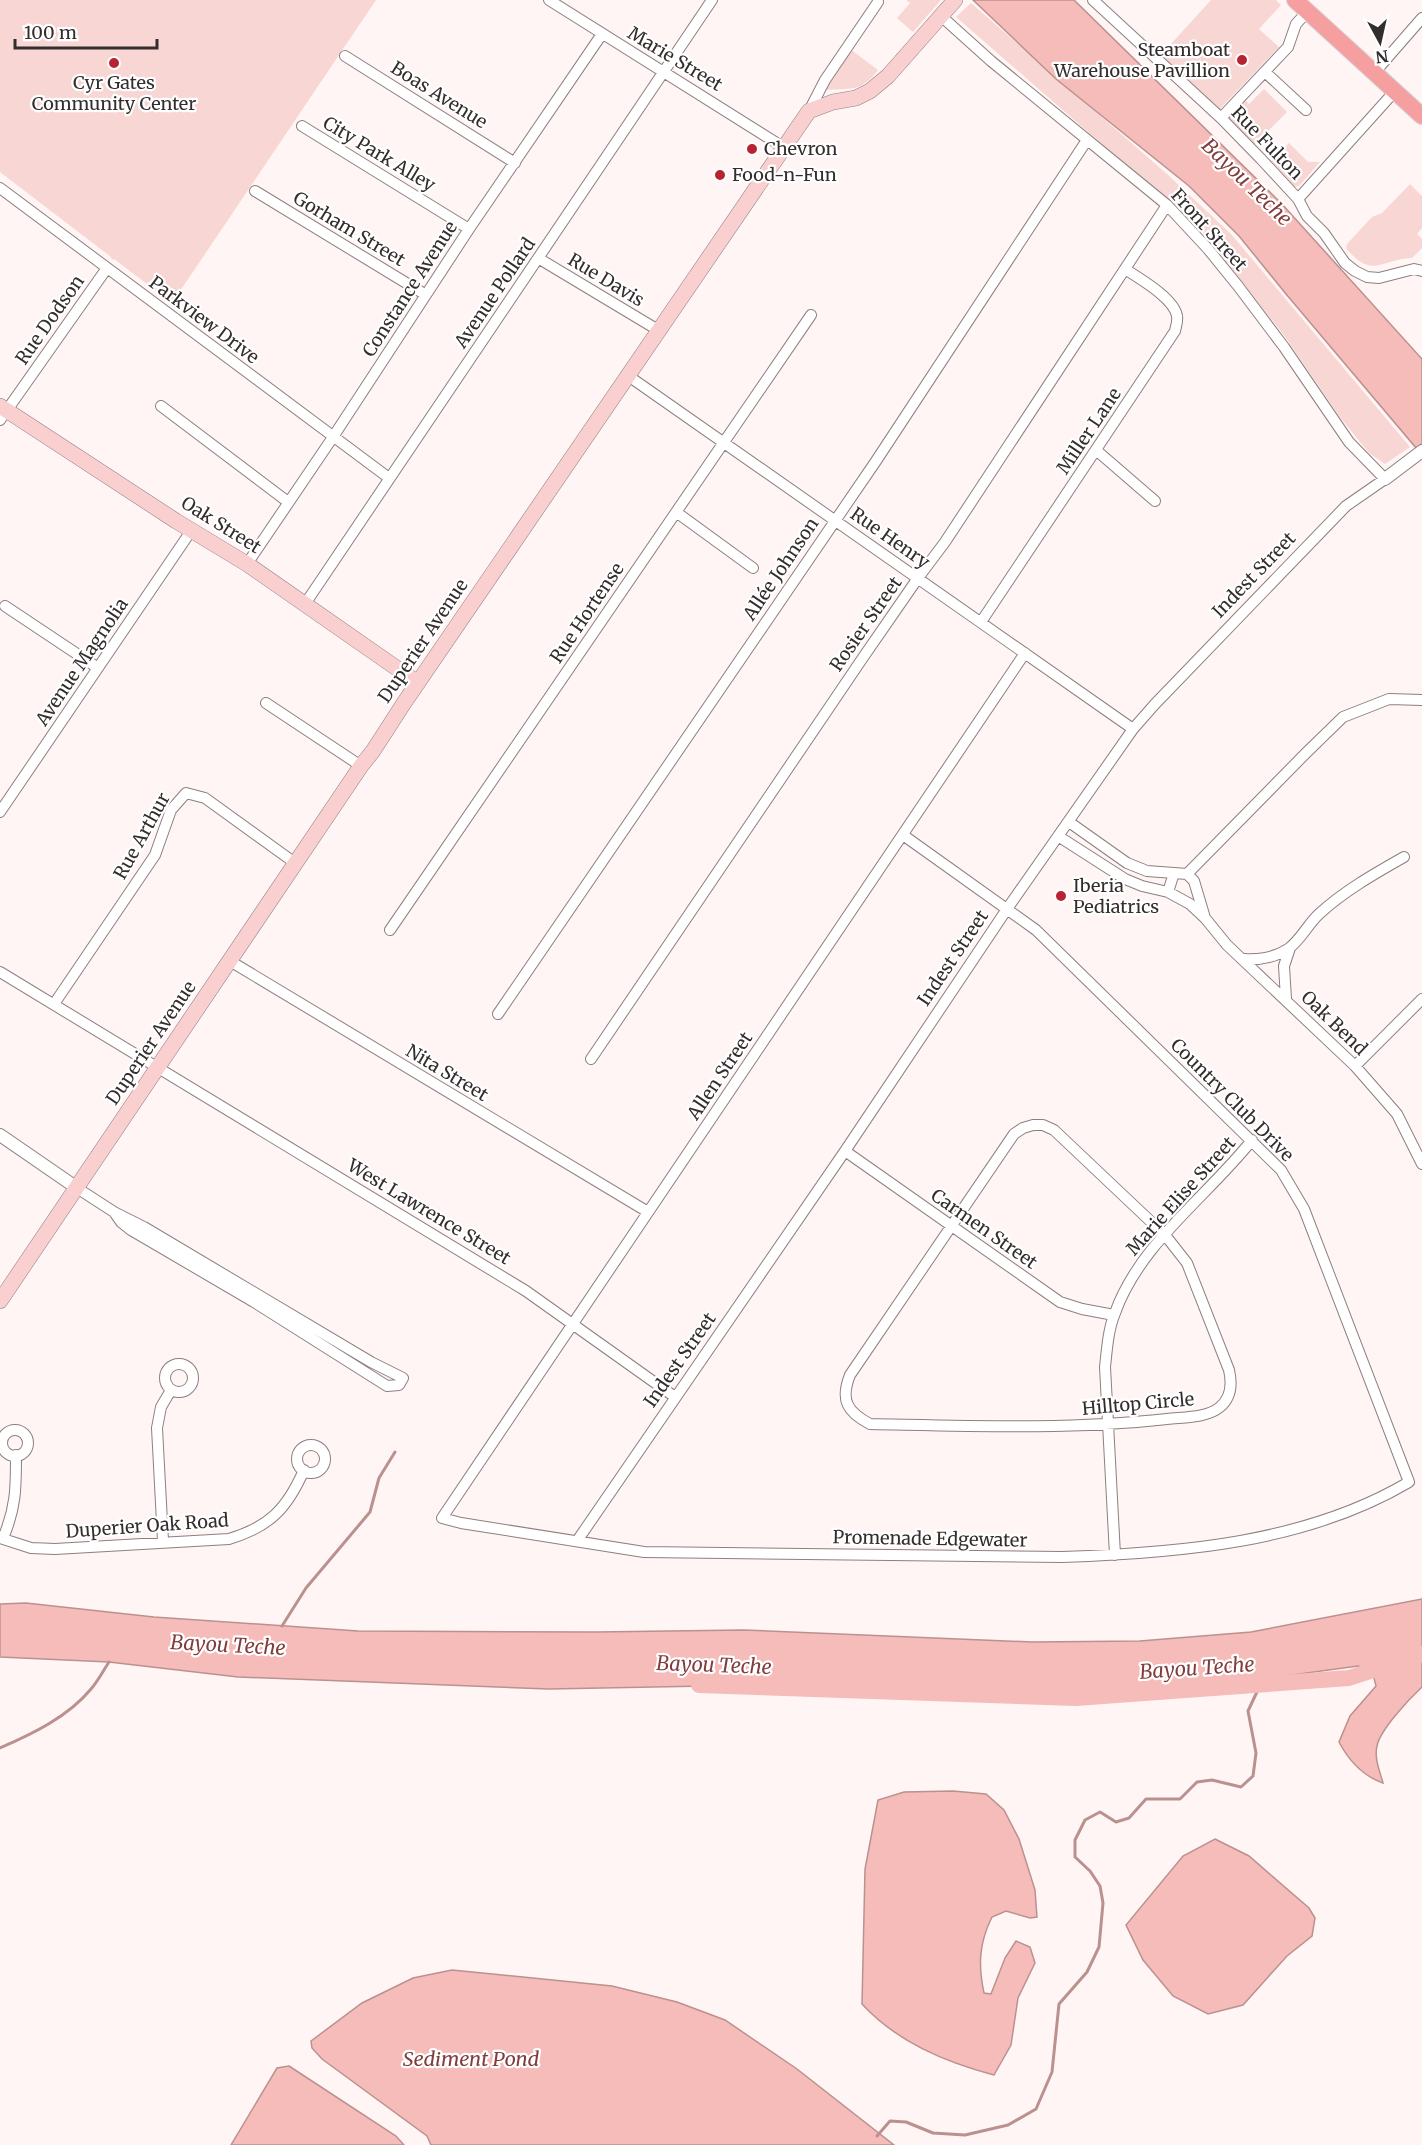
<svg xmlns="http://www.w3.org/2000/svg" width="1422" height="2145" viewBox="0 0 1422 2145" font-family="Merriweather,serif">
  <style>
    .green { fill: #f8d6d4 }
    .water { fill: #f5bcb9; stroke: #bb918f; stroke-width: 1.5 }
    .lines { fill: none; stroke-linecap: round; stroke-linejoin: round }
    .stream { stroke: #bb918f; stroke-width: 3 }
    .river { stroke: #f5bcb9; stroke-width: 16 }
    .minor-casing { stroke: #8d7f7f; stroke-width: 12 }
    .tertiary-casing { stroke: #8d7f7f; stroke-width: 14 }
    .secondary-casing { stroke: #8d7f7f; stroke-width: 16 }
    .primary-casing { stroke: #d6d5d5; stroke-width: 18 }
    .minor { stroke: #fff; stroke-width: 10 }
    .tertiary { stroke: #fff; stroke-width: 12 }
    .secondary { stroke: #facfd0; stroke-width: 15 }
    .primary { stroke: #f59fa1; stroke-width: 16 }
    .poi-dot { fill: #b62432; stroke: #fff; stroke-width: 2 }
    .labels { text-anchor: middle; stroke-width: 4.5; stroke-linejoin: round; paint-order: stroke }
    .poi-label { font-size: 18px; fill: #332d2d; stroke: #fff; text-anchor: start }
    .street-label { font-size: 18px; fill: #332d2d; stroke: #fff }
    .water-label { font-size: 20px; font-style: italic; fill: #823c3c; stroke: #fff }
  </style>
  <rect width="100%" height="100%" fill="#fff5f5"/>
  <!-- green -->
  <path class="green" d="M0 0H376L172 303 114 259 112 260 111 257 0 172Z
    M906 0H941L913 32 897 18 910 3Z
    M1211 0H1276L1281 5 1259 29 1279 47 1218 111 1160 56Z
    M971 3 1167 174 1231 234 1410 447 1385 464 1369 453 1339 416 1286 338 1203 232 956 17Z
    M850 49 878 70C861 93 850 88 824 90Z
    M1264 89 1287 112 1253 146 1226 120 1245 100 1249 104Z
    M1289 143 1308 162H1320L1299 186 1293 187 1269 163Z
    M1410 184 1422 196V228L1417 234 1422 239V248L1412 258C1381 259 1372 280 1346 248L1347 244 1372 217 1382 213Z"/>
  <!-- water -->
  <path class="water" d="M973 0H1074L1281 203 1422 359V455L1286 294 1239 236 1189 186 1056 79Z
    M1422 1599V1687C1409 1699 1380 1730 1377 1746 1374 1758 1380 1772 1383 1783 1363 1776 1349 1761 1339 1742L1350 1716 1376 1686 1372 1670 1358 1666 1263 1679 1086 1693 992 1691 922 1686 859 1685H759L549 1689 238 1677 109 1662 0 1657V1604L26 1603 154 1617 358 1631 596 1632 743 1630 1032 1642 1140 1641 1251 1632Z
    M953 1791 986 1794 1004 1810 1019 1839 1035 1890 1037 1917 1030 1918 1006 1911 992 1917C979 1943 978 1965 984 1993L991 1994 1005 1958 1016 1941 1030 1947 1035 1963 1018 1998 1011 2045 994 2075C945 2062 897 2042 862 2004L865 1869 878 1800 904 1792Z
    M1215 1839 1249 1856 1309 1908 1315 1918 1312 1936 1287 1956 1243 2005 1208 2014 1173 1996 1143 1960 1126 1925 1183 1856Z
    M452 1970 612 1986 677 2002 725 2020 797 2069 894 2145H431L427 2136 322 2059 312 2048 311 2041 362 2003 413 1978Z
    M289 2066 396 2136 404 2145H231L277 2068Z"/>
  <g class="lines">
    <!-- stream -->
    <path class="stream" d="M282 1626 306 1588 370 1512 379 1478 395 1452
      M0 1748C32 1734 68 1717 91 1689 98 1681 103 1671 109 1662
      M877 2136 890 2121 906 2122 933 2133 965 2135 1008 2125 1036 2109 1052 2072 1059 2004 1087 1972 1099 1947 1103 1903 1100 1886 1090 1871 1075 1857V1840L1085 1820 1100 1812 1116 1822 1129 1818 1146 1799H1180L1197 1782 1212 1780 1241 1787 1253 1776 1256 1753 1248 1711 1263 1679"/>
    <!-- river -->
    <path class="river" d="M699 1685 1076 1698 1349 1678 1422 1654"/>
    <!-- minor casing -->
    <g class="minor-casing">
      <path id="minor" d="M549 0 783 147
        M1093 0 1221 118 1261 159 1298 199 1307 216 1324 233 1345 263 1355 271 1367 277 1379 278 1414 269 1422 271
        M345 56 515 163
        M1265 72 1306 110
        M1375 72 1422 18
        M809 111 825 80 878 2
        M1221 118 1288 47 1296 24 1307 12
        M302 126 469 229
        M0 188 389 478
        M255 191 426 295
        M1298 199 1395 91
        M538 258 658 330
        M627 375 1133 729
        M161 406 288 502
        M0 420 107 268
        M1096 450 1155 501
        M676 512 753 568
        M247 564 333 437 469 229 602 34
        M305 604 712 0
        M5 606 98 668
        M981 622 1175 331C1176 326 1178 321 1177 316 1174 298 1140 279 1125 269
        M266 703 361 766
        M0 812 191 531
        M1069 822 1127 863 1147 871 1174 873
        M903 835 1036 930 1281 1170 1304 1209 1409 1482C1306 1543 1179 1553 1062 1557L644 1552 461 1523 442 1518 1025 653
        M1058 836 1125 879 1142 886 1168 892 1190 904 1205 918
        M1187 874 1306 753 1343 717 1389 699 1422 700
        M1168 892 1174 873 1187 874 1194 881 1205 918 1227 945 1355 1066 1397 1114 1422 1164
        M390 930 811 315
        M1244 959C1260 960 1274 958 1288 949 1300 941 1308 924 1319 914 1344 891 1374 874 1404 857
        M230 961 648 1212
        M0 972 526 1291 675 1397
        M1286 999 1284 966 1290 948
        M54 1004 155 855 171 810 186 793 205 798 295 863
        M498 1014 876 461 1087 140
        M591 1059 862 659 918 578 945 542 1167 205
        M1355 1066 1422 999
        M1033 1125H1043L1054 1130 1165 1235 1187 1263 1229 1370C1232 1383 1232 1397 1220 1407 1207 1418 1184 1417 1167 1419 1068 1430 969 1426 870 1424 847 1412 840 1400 850 1375L1014 1134 1023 1128Z
        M845 1151 1060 1302 1082 1309 1114 1315
        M77 1188 114 1212 144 1227 371 1362 403 1378 399 1385 387 1386 254 1302 131 1230 121 1222 114 1212
        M165 1378a14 14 0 1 1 28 0a14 14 0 1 1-28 0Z
        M2 1443a13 13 0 1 1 26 0a13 13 0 1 1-26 0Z
        M297 1459a14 14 0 1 1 28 0a14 14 0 1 1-28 0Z
        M0 1538 31 1548 55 1549 229 1539C269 1527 287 1509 304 1470
        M3 1538C16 1508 16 1488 16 1455
        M163 1541 157 1428 161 1407 171 1390
        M577 1541 845 1151 1007 909 1133 729 1155 704 1346 506 1385 479 1349 442 1284 347 1238 286 1208 249 1167 205 991 61 941 16
        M1115 1555 1105 1367C1107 1349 1108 1330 1115 1313 1140 1243 1207 1197 1252 1140"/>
    </g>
    <!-- tertiary casing -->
    <g class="tertiary-casing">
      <path id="tertiary" d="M1385 479 1422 451
        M0 1135 77 1188"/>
    </g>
    <!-- secondary casing -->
    <g class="secondary-casing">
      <path id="secondary" d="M0 406 176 521 247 564 418 683
        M0 1301 361 766 373 751 404 703 809 111 833 102 856 98 870 91 888 76 955 0"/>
    </g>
    <!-- primary casing -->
    <g class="primary-casing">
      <path id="primary" d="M1295 0 1422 116"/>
    </g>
    <!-- minor -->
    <use href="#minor" class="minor"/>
    <!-- tertiary -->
    <use href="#tertiary" class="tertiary"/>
    <!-- secondary -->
    <use href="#secondary" class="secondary"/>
    <!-- primary -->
    <use href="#primary" class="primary"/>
  </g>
  <!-- markers -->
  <g class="poi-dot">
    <circle cx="1242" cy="60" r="6"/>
    <circle cx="114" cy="63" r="6"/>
    <circle cx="752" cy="149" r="6"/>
    <circle cx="720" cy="175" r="6"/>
    <circle cx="1061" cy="896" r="6"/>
  </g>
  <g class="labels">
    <!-- poi labels -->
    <g class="poi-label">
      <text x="1230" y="56" text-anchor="end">Steamboat<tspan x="1230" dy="21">Warehouse Pavillion</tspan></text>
      <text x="114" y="89" text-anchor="middle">Cyr Gates<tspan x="114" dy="21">Community Center</tspan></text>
      <text x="764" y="155">Chevron</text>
      <text x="732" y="181">Food-n-Fun</text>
      <text x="1073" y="892">Iberia<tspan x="1073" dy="21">Pediatrics</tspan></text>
    </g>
    <!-- street labels -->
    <g class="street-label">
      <text transform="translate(675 59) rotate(31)" y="6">Marie Street</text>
      <text transform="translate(439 95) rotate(32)" y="6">Boas Avenue</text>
      <text transform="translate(1267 143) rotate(46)" y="6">Rue Fulton</text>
      <text transform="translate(379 154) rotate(31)" y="6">City Park Alley</text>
      <text transform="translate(349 229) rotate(31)" y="6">Gorham Street</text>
      <text transform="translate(1209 230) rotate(48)" y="6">Front Street</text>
      <text transform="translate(606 280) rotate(31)" y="6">Rue Davis</text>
      <text transform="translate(410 289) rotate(-57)" y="6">Constance Avenue</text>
      <text transform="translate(495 293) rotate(-56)" y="6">Avenue Pollard</text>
      <text transform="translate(50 320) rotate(-55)" y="6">Rue Dodson</text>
      <text transform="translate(204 320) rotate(37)" y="6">Parkview Drive</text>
      <text transform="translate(1089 431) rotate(-56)" y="6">Miller Lane</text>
      <text transform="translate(221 525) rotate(32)" y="6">Oak Street</text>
      <text transform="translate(890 538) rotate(35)" y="6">Rue Henry</text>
      <text transform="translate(781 569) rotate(-56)" y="6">Allée Johnson</text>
      <text transform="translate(1254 575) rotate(-46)" y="6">Indest Street</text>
      <text transform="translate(587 613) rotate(-56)" y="6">Rue Hortense</text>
      <text transform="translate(866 624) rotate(-55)" y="6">Rosier Street</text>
      <text transform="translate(423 641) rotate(-56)" y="6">Duperier Avenue</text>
      <text transform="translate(82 662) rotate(-56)" y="6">Avenue Magnolia</text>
      <text transform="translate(142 836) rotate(-61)" y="6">Rue Arthur</text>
      <text transform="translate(953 958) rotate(-56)" y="6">Indest Street</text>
      <text transform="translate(1334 1023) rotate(44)" y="6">Oak Bend</text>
      <text transform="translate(151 1043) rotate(-56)" y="6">Duperier Avenue</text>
      <text transform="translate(447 1073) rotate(31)" y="6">Nita Street</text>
      <text transform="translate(720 1076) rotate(-56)" y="6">Allen Street</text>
      <text transform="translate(1232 1100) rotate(45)" y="6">Country Club Drive</text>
      <text transform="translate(1181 1196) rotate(-48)" y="6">Marie Elise Street</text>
      <text transform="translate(429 1212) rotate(31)" y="6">West Lawrence Street</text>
      <text transform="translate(984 1229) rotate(35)" y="6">Carmen Street</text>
      <text transform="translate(680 1360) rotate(-55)" y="6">Indest Street</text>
      <text transform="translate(1138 1404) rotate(-5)" y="6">Hilltop Circle</text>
      <text transform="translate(147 1526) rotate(-4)" y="6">Duperier Oak Road</text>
      <text transform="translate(930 1539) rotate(1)" y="6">Promenade Edgewater</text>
    </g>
    <!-- water labels -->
    <g class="water-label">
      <text transform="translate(1247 182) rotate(44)" y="7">Bayou Teche</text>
      <text transform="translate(228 1645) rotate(3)" y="7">Bayou Teche</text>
      <text transform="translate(714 1665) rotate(2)" y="7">Bayou Teche</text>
      <text transform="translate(1197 1668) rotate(-4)" y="7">Bayou Teche</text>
      <text x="471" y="2066">Sediment Pond</text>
    </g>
  </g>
  <!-- north arrow -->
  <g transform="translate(1380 42) rotate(172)" stroke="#ffffff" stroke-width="4.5" paint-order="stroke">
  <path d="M0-4.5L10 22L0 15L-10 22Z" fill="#332d2d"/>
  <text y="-9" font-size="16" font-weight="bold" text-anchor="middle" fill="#332d2d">N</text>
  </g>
  <!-- scale -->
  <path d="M15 39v9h142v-9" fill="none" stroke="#332d2d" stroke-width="3"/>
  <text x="24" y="39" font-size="18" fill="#332d2d" stroke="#ffffff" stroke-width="4.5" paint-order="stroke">100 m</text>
</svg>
